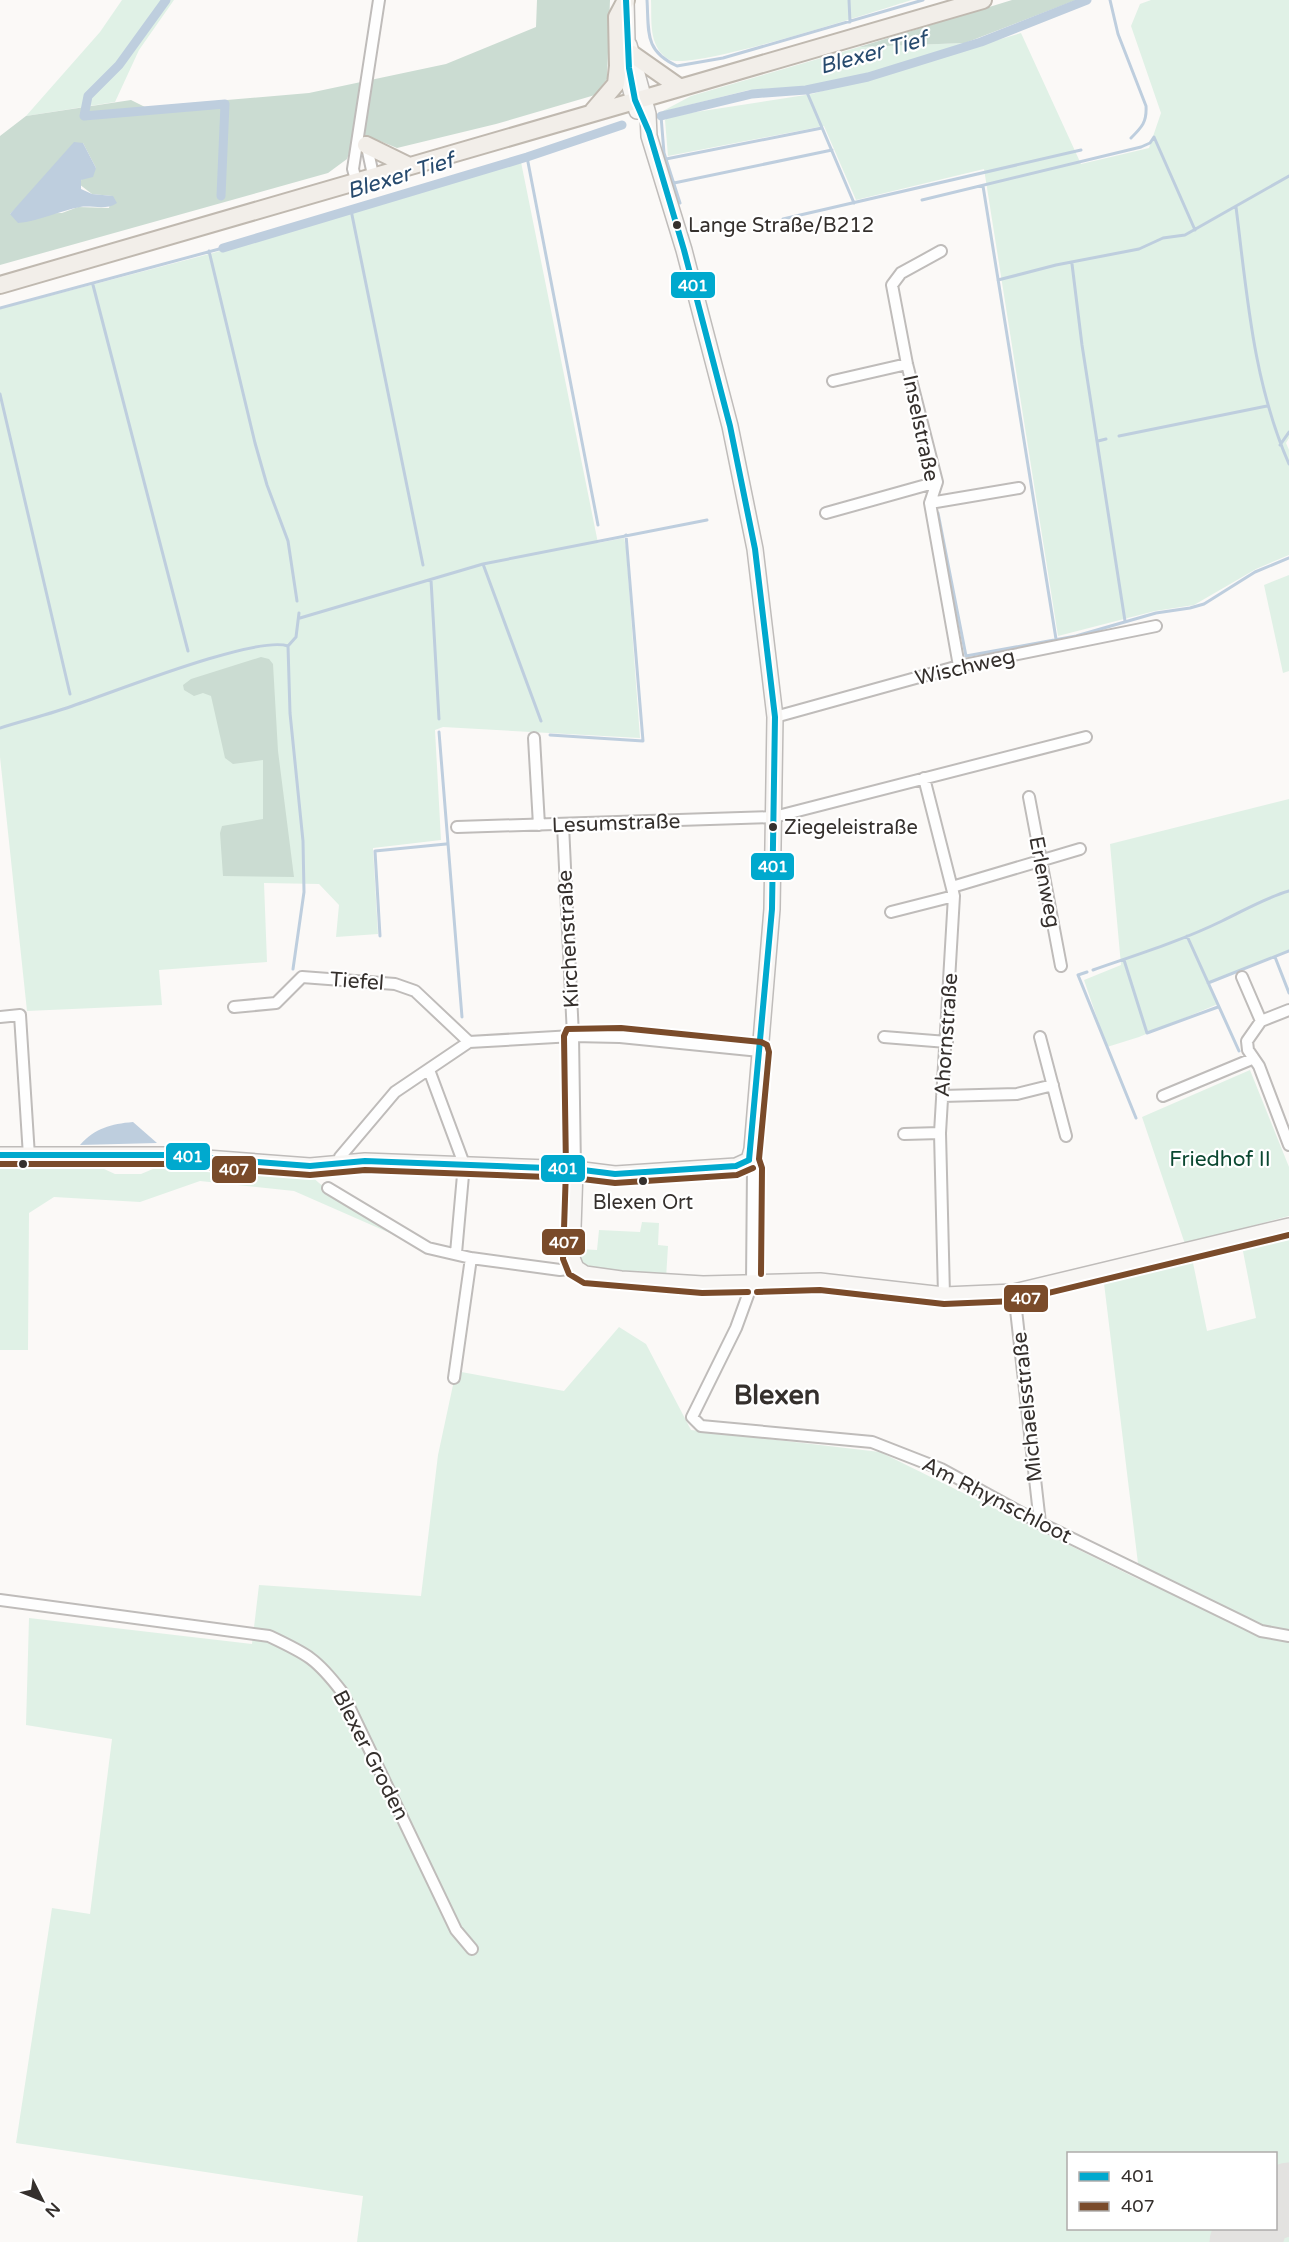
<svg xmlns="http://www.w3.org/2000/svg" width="1289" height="2242" viewBox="0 0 1289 2242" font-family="'Varela Round',sans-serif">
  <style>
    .green { fill: #e0f1e6; fill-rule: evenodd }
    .forest { fill: #cbdcd2; fill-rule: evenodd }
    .water { fill: #becede }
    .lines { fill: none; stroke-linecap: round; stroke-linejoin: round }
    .stream { stroke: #becede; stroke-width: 3 }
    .canal { stroke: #becede; stroke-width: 9 }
    .runway { stroke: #e3e2e0; stroke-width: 63 }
    .street-casing { stroke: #bfbcba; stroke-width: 14 }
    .secondary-casing { stroke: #bfbcba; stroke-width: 18 }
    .primary-casing { stroke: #c0b9b0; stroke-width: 20 }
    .street { stroke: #fefefe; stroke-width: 10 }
    .secondary { stroke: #f8f6f4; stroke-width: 15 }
    .primary { stroke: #f2eee9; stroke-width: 16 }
    .bus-1-casing { stroke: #fff; stroke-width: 10 }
    .bus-2-casing { stroke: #fff; stroke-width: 10 }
    .bus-1 { stroke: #00a9ce; stroke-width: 6 }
    .bus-2 { stroke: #7a4b2a; stroke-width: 6 }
    .bus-dot { fill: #35302d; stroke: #fff; stroke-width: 2 }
    .labels { text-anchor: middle; stroke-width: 4.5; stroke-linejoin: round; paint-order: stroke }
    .bus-label { font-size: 20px; fill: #35302d; stroke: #fff; text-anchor: start }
    .street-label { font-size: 21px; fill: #35302d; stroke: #fff }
    .park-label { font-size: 21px; fill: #0b4831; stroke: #fff }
    .water-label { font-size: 22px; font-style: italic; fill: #274a6e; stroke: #fff }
    .district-label { font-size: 27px; font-weight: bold; fill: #35302d; stroke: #fff }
    .line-badge { stroke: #fff; stroke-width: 2 }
    .badge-label { font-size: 16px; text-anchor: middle; font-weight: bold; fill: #fff }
  </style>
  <rect width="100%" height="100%" fill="#fbf9f7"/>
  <!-- green -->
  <path class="green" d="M122 0H174L139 50 115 102 26 116 100 32Z
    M651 0H912C878 10 689 73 668 59 648 46 652 20 651 0Z
    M1151 0H1289V438L1286 443 1289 450V555L1256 569 1194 605 1155 611 1058 636 984 169 856 200 824 126 668 156 665 120 670 116 812 94 1021 33 1081 164 1149 148 1161 113 1131 26 1140 4Z
    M965 43 870 73 810 86 749 90 661 112 691 96 859 47Z
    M521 162 598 543 624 538 626 547 640 738 443 727 435 730 441 840 373 848 378 934 336 937 339 905 319 884 264 883 267 962 159 970 162 1005 27 1011 0 757V309L213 253Z
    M1289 575V671L1283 673 1264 585Z
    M1289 799V951L1209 983 1218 1004 1139 1037 1107 1047 1084 980 1121 965 1110 844Z
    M1250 1070 1289 1167V1216L1185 1244 1142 1117Z
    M0 1161 91 1163 115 1174H141L172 1161 307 1172C337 1201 372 1221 408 1241L294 1191 200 1181 140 1202 54 1197 29 1213 28 1350H0Z
    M642 1222 659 1223 658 1245 668 1246 666 1278 589 1268 580 1261V1249L597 1250 599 1230 640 1232Z
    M1289 1230V2242H357L363 2196 16 2143 52 1908 90 1914 112 1739 26 1725 29 1618 252 1644 259 1585 421 1596 438 1455 456 1371 564 1391 619 1327 646 1344 691 1430 880 1452 1140 1580 1103 1275 1191 1253 1207 1331 1256 1318 1241 1241ZM1068 2154H1276V2228H1068Z"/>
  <!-- forest -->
  <path class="forest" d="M537 0H610L607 79 595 95 496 124 397 148 380 141 353 142 347 159 328 173 0 265V136L26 116 131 100 145 107 309 93 446 64 536 27ZM83 143 96 168 83 177 79 184 92 194 112 196 109 208 78 207 62 213 10 214Z
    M1012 0H1076L965 43 859 47Z
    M261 657 269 659 273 664 278 751 294 877 223 876 220 833 222 826 263 819V760L233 764 225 758 211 696 203 693 194 696 184 690 183 685 191 679Z"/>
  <!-- water -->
  <path class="water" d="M74 142 83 143 96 168 93 177 81 180V189L92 194 113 196 117 203C105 211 93 205 80 207 59 211 40 221 18 223L10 214Z
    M133 1122 157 1143 80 1145C95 1128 111 1124 133 1122Z"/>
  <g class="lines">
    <!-- stream -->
    <path class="stream" d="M647 0C649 32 644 51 677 66L723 58 923 0
      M849 0 850 22
      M1110 0 1118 34 1146 106C1147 122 1142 127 1131 138
      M806 90 854 203
      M661 116 664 153 680 203
      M527 157 598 525
      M666 159 822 128
      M674 183 832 150
      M983 186 1056 639
      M922 200 1141 147 1150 143 1154 137 1195 230
      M1236 207C1247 294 1253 382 1289 464
      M351 210 423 565
      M783 219 1081 150
      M209 251 255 443 267 485 288 541 297 601
      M1072 264 1082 345 1125 621
      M998 280 1056 265 1139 249 1163 238 1185 235 1289 176
      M93 285 188 651
      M0 308 223 248
      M0 394 70 694
      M1119 436 1267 406
      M1098 441 1106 439
      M1280 445 1289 432
      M938 513 966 656 1076 636 1156 613 1190 608 1204 604 1255 572 1289 558
      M483 564 541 721
      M431 580 439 719
      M300 618 483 564 707 520
      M0 728C25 720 51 714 75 705 114 692 256 635 288 646
      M439 732 462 1017
      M550 735 643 741 626 535
      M380 936 375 851 446 844
      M1187 936 1239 1051
      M1275 957 1289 993
      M1124 960 1147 1033 1218 1007
      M293 969 304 892 303 841 290 713 288 646 296 637 299 613
      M1093 970C1136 955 1181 941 1222 921 1245 910 1265 898 1289 891
      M1087 972 1078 975 1136 1118
      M1208 983 1289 951"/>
    <!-- canal -->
    <path class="canal" d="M166 0 119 65 88 96 84 116 225 104 221 196
      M661 116 752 94 806 90 868 77 981 42 1087 0
      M223 248 527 157 622 125"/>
    <!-- runway -->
    <path class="runway" d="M1276 2208 1289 2194
      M1241 2242 1255 2228"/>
    <!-- street casing -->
    <g class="street-casing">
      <path id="street" d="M366 142 373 175
        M356 180 353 169 379 0
        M941 251 901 273 892 285 907 364 937 482 930 503 959 666
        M833 381 907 364
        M930 503 1019 488
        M826 513 937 482
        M775 717 959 666 1156 626
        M534 738 539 825
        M924 778 954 896 940 1133 944 1295
        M1029 797 1061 966
        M563 825 573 1036 575 1169
        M457 827 774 817 1086 737
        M952 887 1080 849
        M891 912 954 896
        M1242 977 1261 1021 1247 1041 1248 1050 1259 1066 1289 1145
        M234 1007 276 1003 302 977 395 984 415 991 469 1042
        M0 1017 20 1015 29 1156
        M1261 1021 1289 1010
        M884 1037 947 1042
        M1040 1037 1066 1136
        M429 1070 464 1164 456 1253
        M942 1096 1017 1094 1053 1085
        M1163 1096 1252 1059
        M904 1134 940 1133
        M749 1160 753 1168 752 1284 736 1328 692 1417 701 1426 872 1442 941 1469 1040 1523 1245 1623 1261 1631 1289 1636
        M338 1163 340 1157 395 1092 469 1042 573 1036 620 1037 760 1051
        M328 1188 428 1248 471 1258 560 1270 576 1268
        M1014 1292 1040 1523
        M454 1378 471 1258
        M0 1600 269 1636C307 1654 316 1658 342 1692L456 1930 472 1949"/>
    </g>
    <!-- secondary casing -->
    <g class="secondary-casing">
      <path id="secondary" d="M626 0 628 80 637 111
        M0 1155H167L310 1166 365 1161 575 1169 615 1174 736 1166 749 1160 752 1149 772 909 775 717 755 549 730 426 684 250 649 136 648 114 629 45
        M575 1169 572 1258 576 1268 585 1274 621 1279 703 1284 820 1281 944 1295 1014 1292 1289 1226"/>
    </g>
    <!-- primary casing -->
    <g class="primary-casing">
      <path id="primary" d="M632 54 679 87
        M593 111 616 84 618 66 617 17 626 0
        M366 145 407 165
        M0 285 983 0"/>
    </g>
    <!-- street -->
    <use href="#street" class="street"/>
    <!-- secondary -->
    <use href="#secondary" class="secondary"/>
    <!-- primary -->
    <use href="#primary" class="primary"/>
    <!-- bus-1 casing -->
    <g class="bus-1-casing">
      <path id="bus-1" d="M626 0 629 68 635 100 649 132 684 250 730 426 755 549 775 717 772 909 749 1160
        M0 1155H167L310 1166 365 1161 575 1169 615 1174 736 1166 749 1160"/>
    </g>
    <!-- bus-2 casing -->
    <g class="bus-2-casing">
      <path id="bus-2" d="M0 1164H167L310 1175 365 1170 574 1178 615 1183 737 1175 753 1168
        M748 1292 702 1293 584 1283 569 1274 563 1259 566 1169 564 1036 567 1029 621 1028 761 1042 767 1045 769 1052 759 1159 762 1168 761 1274
        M757 1292 820 1290 944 1304 1015 1301 1289 1235"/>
    </g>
    <!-- bus-1 -->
    <use href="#bus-1" class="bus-1"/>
    <!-- bus-2 -->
    <use href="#bus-2" class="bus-2"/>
  </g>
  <!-- markers -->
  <g class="bus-dot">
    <circle cx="677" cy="225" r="5"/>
    <circle cx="773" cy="827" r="5"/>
    <circle cx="23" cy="1164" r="5"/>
    <circle cx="643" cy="1181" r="5"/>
  </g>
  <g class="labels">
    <!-- bus labels -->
    <g class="bus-label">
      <text x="688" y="232">Lange Straße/B212</text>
      <text x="784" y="834">Ziegeleistraße</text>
      <text x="643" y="1209" text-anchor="middle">Blexen Ort</text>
    </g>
    <!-- street labels -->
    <g class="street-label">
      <text transform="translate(921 428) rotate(78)" y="7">Inselstraße</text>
      <text transform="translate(965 667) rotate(-13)" y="7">Wischweg</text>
      <text transform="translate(616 823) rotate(-2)" y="7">Lesumstraße</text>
      <text transform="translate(1045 882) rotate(79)" y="7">Erlenweg</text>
      <text transform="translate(568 939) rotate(-93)" y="7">Kirchenstraße</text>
      <text transform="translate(357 981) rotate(4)" y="7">Tiefel</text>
      <text transform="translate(946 1035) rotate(-86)" y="7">Ahornstraße</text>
      <text transform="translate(1027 1407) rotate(-96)" y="7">Michaelsstraße</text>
      <text transform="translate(997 1500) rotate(27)" y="7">Am Rhynschloot</text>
      <text transform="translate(371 1755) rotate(63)" y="7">Blexer Groden</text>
    </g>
    <!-- park labels -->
    <g class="park-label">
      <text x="1220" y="1166">Friedhof II</text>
    </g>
    <!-- water labels -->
    <g class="water-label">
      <text transform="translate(873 52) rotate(-15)" y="8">Blexer Tief</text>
      <text transform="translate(400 175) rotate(-17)" y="8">Blexer Tief</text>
    </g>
    <!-- district labels -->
    <g class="district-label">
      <text x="777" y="1404">Blexen</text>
    </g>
  </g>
  <g class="line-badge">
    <rect x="670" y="271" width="46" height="28" rx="6" fill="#00a9ce"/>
    <rect x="750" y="852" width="45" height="29" rx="6" fill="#00a9ce"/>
    <rect x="165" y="1142" width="46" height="29" rx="6" fill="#00a9ce"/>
    <rect x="540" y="1154" width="46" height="29" rx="6" fill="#00a9ce"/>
    <rect x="211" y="1155" width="46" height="29" rx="6" fill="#7a4b2a"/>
    <rect x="541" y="1228" width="45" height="28" rx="6" fill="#7a4b2a"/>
    <rect x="1003" y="1284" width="46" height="29" rx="6" fill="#7a4b2a"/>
  </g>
  <g class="badge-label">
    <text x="693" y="291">401</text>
    <text x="773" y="872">401</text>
    <text x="188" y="1162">401</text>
    <text x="563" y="1174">401</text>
    <text x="234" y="1175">407</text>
    <text x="564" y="1248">407</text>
    <text x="1026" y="1304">407</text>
  </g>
  <!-- legend -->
  <rect x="1067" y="2152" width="210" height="78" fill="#ffffff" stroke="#aeacab" stroke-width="1.5"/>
  <rect x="1079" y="2172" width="30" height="9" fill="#00a9ce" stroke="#aeacab" stroke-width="1.5"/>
  <text x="1121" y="2182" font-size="18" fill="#35302d">401</text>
  <rect x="1079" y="2202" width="30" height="9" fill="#7a4b2a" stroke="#aeacab" stroke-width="1.5"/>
  <text x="1121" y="2212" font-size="18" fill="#35302d">407</text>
  <!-- north arrow -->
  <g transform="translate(42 2200) rotate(133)" stroke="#ffffff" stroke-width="4.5" paint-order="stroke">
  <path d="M0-4.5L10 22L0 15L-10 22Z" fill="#35302d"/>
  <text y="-9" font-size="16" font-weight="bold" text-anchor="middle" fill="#35302d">N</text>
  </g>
</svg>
